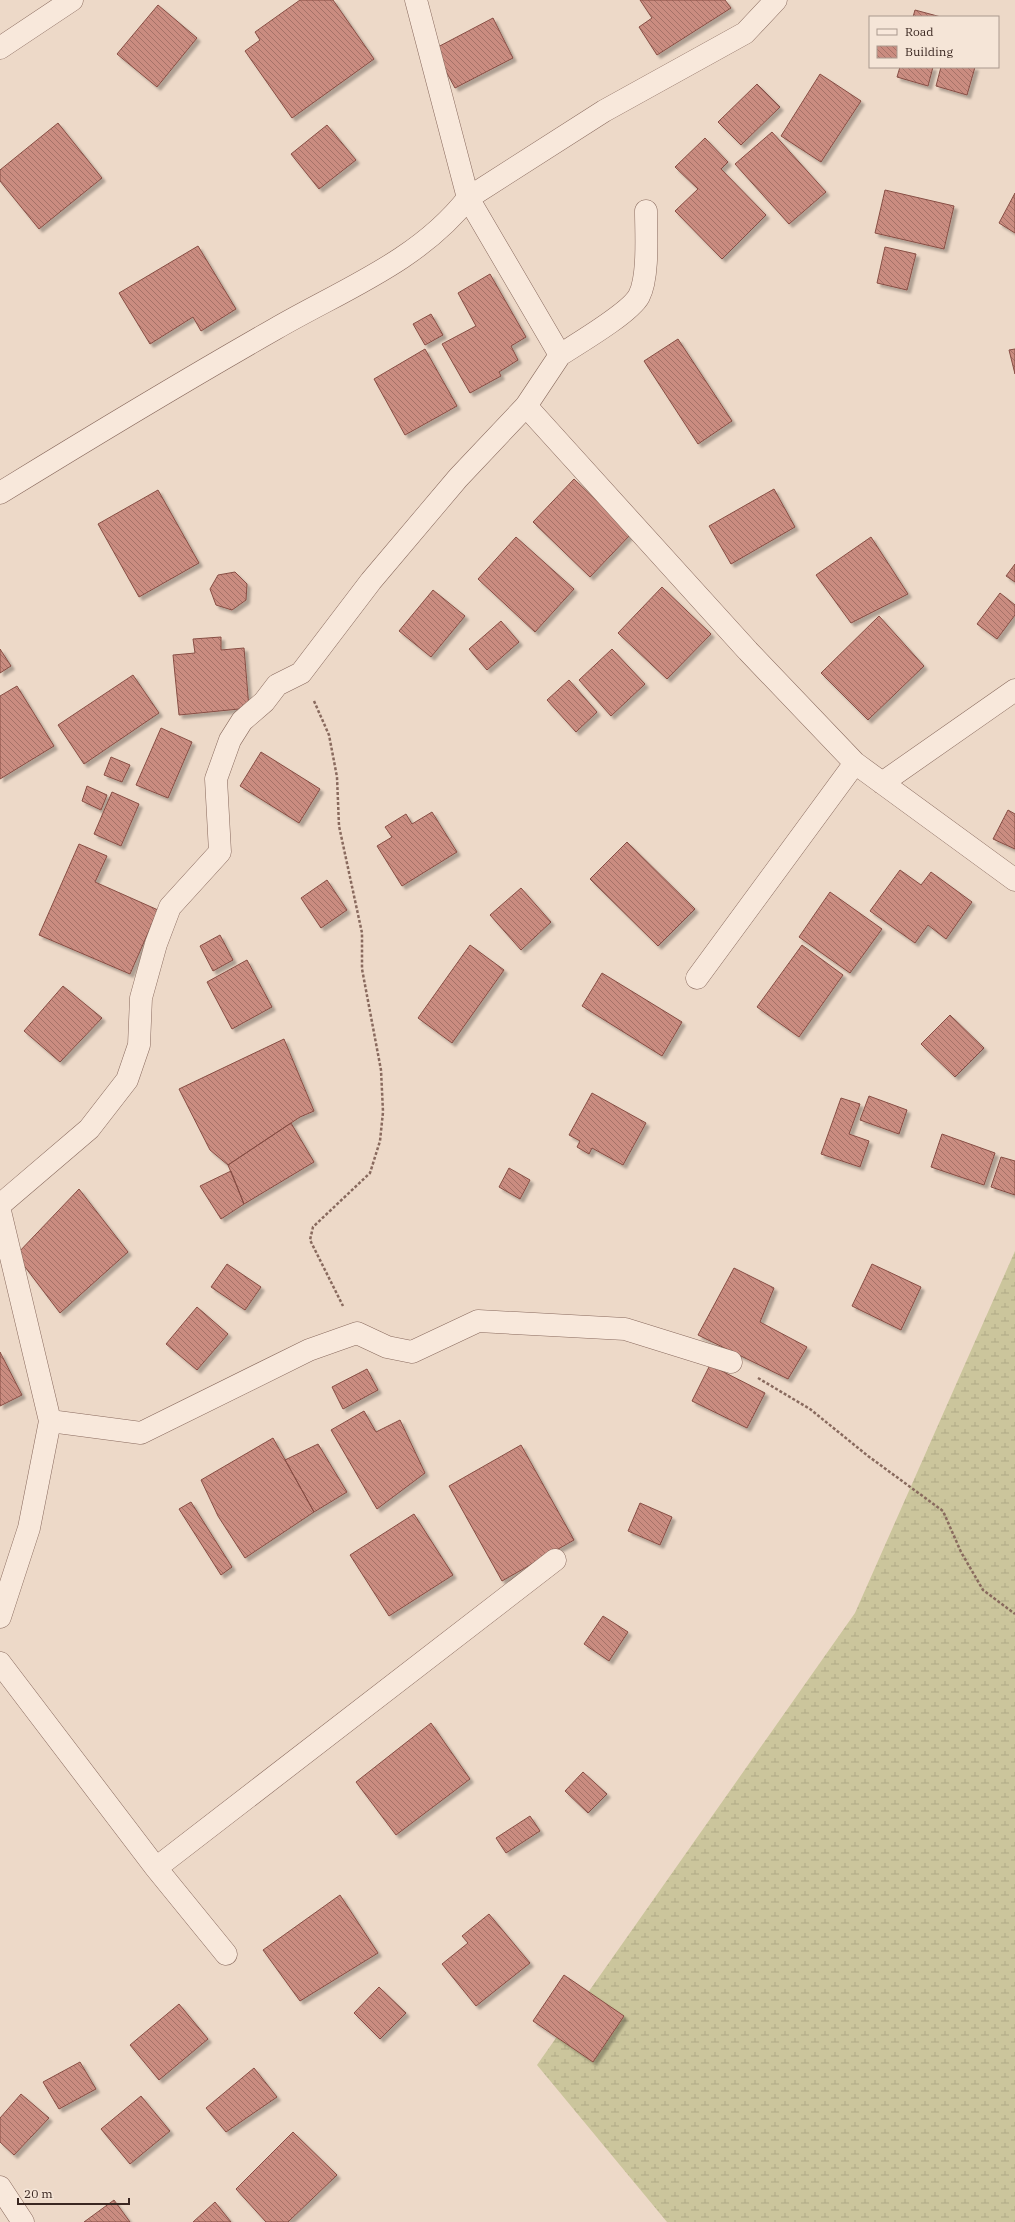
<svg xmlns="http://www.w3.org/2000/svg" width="1015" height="2222" viewBox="0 0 1015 2222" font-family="'IBM Plex Serif',serif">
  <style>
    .wetland { fill: url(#wetland-marsh) }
    .building { fill: url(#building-back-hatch); stroke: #874e44; filter: url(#shadow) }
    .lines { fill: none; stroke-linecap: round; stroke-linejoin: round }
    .minor-casing { stroke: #896a5e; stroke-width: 23 }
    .path { stroke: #896a5e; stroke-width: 2.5; stroke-dasharray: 3 2; stroke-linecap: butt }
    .minor { stroke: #f8e8db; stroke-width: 22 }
  </style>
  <defs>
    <pattern id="wetland-marsh" width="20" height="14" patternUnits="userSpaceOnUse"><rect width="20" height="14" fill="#cbc59c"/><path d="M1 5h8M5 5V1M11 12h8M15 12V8" fill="none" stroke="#afa986"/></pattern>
    <pattern id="building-back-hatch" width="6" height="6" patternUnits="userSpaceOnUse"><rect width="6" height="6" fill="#ca8c80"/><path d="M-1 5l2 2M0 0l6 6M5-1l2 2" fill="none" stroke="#a57268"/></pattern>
    <filter id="shadow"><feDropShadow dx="3.5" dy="3.5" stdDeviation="1" flood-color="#0004"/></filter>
  </defs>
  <rect width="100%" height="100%" fill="#edd9c8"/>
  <!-- wetland -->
  <path class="wetland" d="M1015 1251V2222H667L537 2065 855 1613Z"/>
  <!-- building -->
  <path class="building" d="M300 0H333L374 59 292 118 245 51 260 40 255 32Z
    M640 0H725L731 8 657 55 639 27 652 18Z
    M158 5 197 38 157 87 117 54Z
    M915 10 941 17H913Z
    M493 18 513 58 455 88 434 49Z
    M900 67H933L928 86 897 77Z
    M941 67H975L967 95 936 86Z
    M820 74 861 101 821 162 781 136Z
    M757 84 780 107 741 145 718 122Z
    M58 123 102 178 39 229 0 181V170Z
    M327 125 356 160 319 189 291 154Z
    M772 132 826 192 789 224 735 164Z
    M705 138 728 162 721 169 766 215 722 259 675 211 698 189 675 167Z
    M885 190 954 206 944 249 875 233Z
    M1015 193V233L999 223Z
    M198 246 236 309 201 331 193 317 150 344 119 293Z
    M885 247 916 254 907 290 877 283Z
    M490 274 526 337 511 346 518 360 499 372 501 376 470 393 442 344 476 326 458 293Z
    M431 314 443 335 425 345 413 324Z
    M678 339 732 421 698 444 644 361Z
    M425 349 457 406 405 435 374 379Z
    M1015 349V374L1009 350Z
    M574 479 631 534 590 577 533 522Z
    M774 489 795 527 731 564 709 526Z
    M158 490 199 563 139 597 98 524Z
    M516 537 574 589 535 632 478 579Z
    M871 537 908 594 851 623 816 575Z
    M1015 564V582L1006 576Z
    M235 572 247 584 246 600 232 610 216 605 210 589 218 575Z
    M662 587 711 634 667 679 618 633Z
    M433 590 465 616 431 657 399 631Z
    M1000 593 1015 605V615L997 639 977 624Z
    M879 616 924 666 868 720 821 673Z
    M501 621 519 642 487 670 469 649Z
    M221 637V650L244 648 249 708 179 715 173 655 195 653 193 639Z
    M0 649 11 666 0 673Z
    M612 649 645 684 611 716 579 680Z
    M133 675 159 713 84 764 58 725Z
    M569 680 597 712 576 732 547 700Z
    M17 686 54 746 0 779V696Z
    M161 728 192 742 168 798 136 785Z
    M261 752 320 789 299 823 240 786Z
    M111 757 130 765 122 782 104 775Z
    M87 786 107 795 101 810 82 801Z
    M112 792 139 804 121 846 94 834Z
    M1008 810 1015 814V849L993 839Z
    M432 812 457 852 402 886 377 846 392 837 385 827 406 814 412 824Z
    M627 842 695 909 658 946 590 879Z
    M79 844 107 856 95 882 158 910 130 974 39 935Z
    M900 870 921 885 931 872 972 902 946 939 928 925 915 943 870 911Z
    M327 880 347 910 321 928 301 898Z
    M521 888 551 922 521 950 490 915Z
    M830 892 882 929 850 973 799 937Z
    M220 935 233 960 213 971 200 946Z
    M470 945 504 970 452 1043 418 1018Z
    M802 945 843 975 799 1037 757 1007Z
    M247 960 272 1007 232 1029 207 982Z
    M602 973 682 1022 662 1056 582 1006Z
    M63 986 102 1018 60 1062 24 1031Z
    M950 1015 984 1048 955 1077 921 1044Z
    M284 1039 314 1111 300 1117 228 1165 210 1150 179 1089Z
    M592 1093 646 1123 623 1165 592 1148 589 1154 577 1147 580 1141 569 1135Z
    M869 1096 907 1110 899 1134 860 1120Z
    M841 1098 860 1104 849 1134 869 1141 860 1167 821 1154Z
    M291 1123 314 1162 244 1204 228 1165Z
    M942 1134 995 1153 984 1185 931 1167Z
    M1001 1157 1015 1161V1195L991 1187Z
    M509 1168 530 1180 520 1199 499 1187Z
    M231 1171 244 1204 221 1219 200 1186Z
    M79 1189 128 1252 60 1313 16 1255Z
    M227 1264 261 1287 245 1310 211 1287Z
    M872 1264 921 1287 901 1330 852 1306Z
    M734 1268 774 1288 760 1322 807 1347 788 1379 698 1335Z
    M197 1307 228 1334 197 1370 166 1344Z
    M0 1352 22 1395 0 1406Z
    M710 1365 765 1393 747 1428 692 1401Z
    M367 1369 378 1390 343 1409 332 1387Z
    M364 1411 376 1432 400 1420 425 1473 377 1509 331 1430Z
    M273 1438 314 1512 245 1558 218 1516 201 1480Z
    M318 1444 347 1492 314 1512 285 1460Z
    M521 1445 574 1540 502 1581 449 1486Z
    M191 1502 232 1567 221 1575 179 1509Z
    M640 1503 672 1517 660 1545 628 1531Z
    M414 1514 453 1575 389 1616 350 1555Z
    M603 1616 628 1632 609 1661 584 1644Z
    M431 1723 470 1779 396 1835 356 1782Z
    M583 1772 607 1794 588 1813 565 1791Z
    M530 1816 540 1831 506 1853 496 1838Z
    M340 1895 378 1953 300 2001 263 1950Z
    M489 1914 530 1963 476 2006 442 1964 468 1943 462 1936Z
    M564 1975 624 2016 593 2062 533 2021Z
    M379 1987 406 2013 380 2039 354 2013Z
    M179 2004 208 2039 159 2080 130 2045Z
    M80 2062 96 2089 59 2109 43 2082Z
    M254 2068 277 2097 226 2132 206 2108Z
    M21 2094 49 2118 14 2155 0 2142V2118Z
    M141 2096 170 2131 130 2164 101 2129Z
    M293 2132 337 2175 288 2222H266L236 2189Z
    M114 2200 130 2222H84Z
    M215 2202 231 2222H193Z"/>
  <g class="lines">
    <!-- minor casing -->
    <g class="minor-casing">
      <path id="minor" d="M0 48 72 0
        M560 355C577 344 630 313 639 296 649 277 646 233 646 211
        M526 406 748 651 855 763 1015 880
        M0 493C91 437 182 382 275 329 342 290 419 261 468 198L416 0
        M882 783 1015 690
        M697 978 855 763
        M0 1205 89 1129 127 1080 139 1045 141 998 156 944 170 907 220 852 216 779 230 740 242 721 264 702 277 685 301 673 371 581 458 478 526 406 560 355 468 198 604 111 745 33 776 0
        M0 1211 50 1421 29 1528 0 1617
        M50 1421 141 1433 309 1350 357 1333 387 1347 412 1352 478 1321 625 1329 731 1362
        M0 1663 156 1868 226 1954
        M156 1868 555 1560
        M0 2187 23 2222"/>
    </g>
    <!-- path -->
    <path class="path" d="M314 701 329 735 337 777 339 826 362 933V969L381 1070 383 1112 380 1141 370 1173 313 1227 310 1240 343 1306
      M758 1378 810 1409 868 1456 943 1511 961 1552 983 1590 1015 1614"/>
    <!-- minor -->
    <use href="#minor" class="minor"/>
  </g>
  <!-- legend -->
  <rect x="869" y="16" width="130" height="52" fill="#f5e5d7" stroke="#aa998e"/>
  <rect x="877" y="29" width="20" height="6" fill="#f8e8db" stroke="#aa998e"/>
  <text x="905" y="36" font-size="12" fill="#3a2721">Road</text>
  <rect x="877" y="46" width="20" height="12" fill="url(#building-back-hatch)" stroke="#aa998e"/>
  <text x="905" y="56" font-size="12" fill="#3a2721">Building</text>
  <!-- scale -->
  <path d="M18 2198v6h111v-6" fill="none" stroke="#3a2721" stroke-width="2"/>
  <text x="24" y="2198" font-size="12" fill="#3a2721" stroke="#f5e5d7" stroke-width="3" paint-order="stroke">20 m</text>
</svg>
